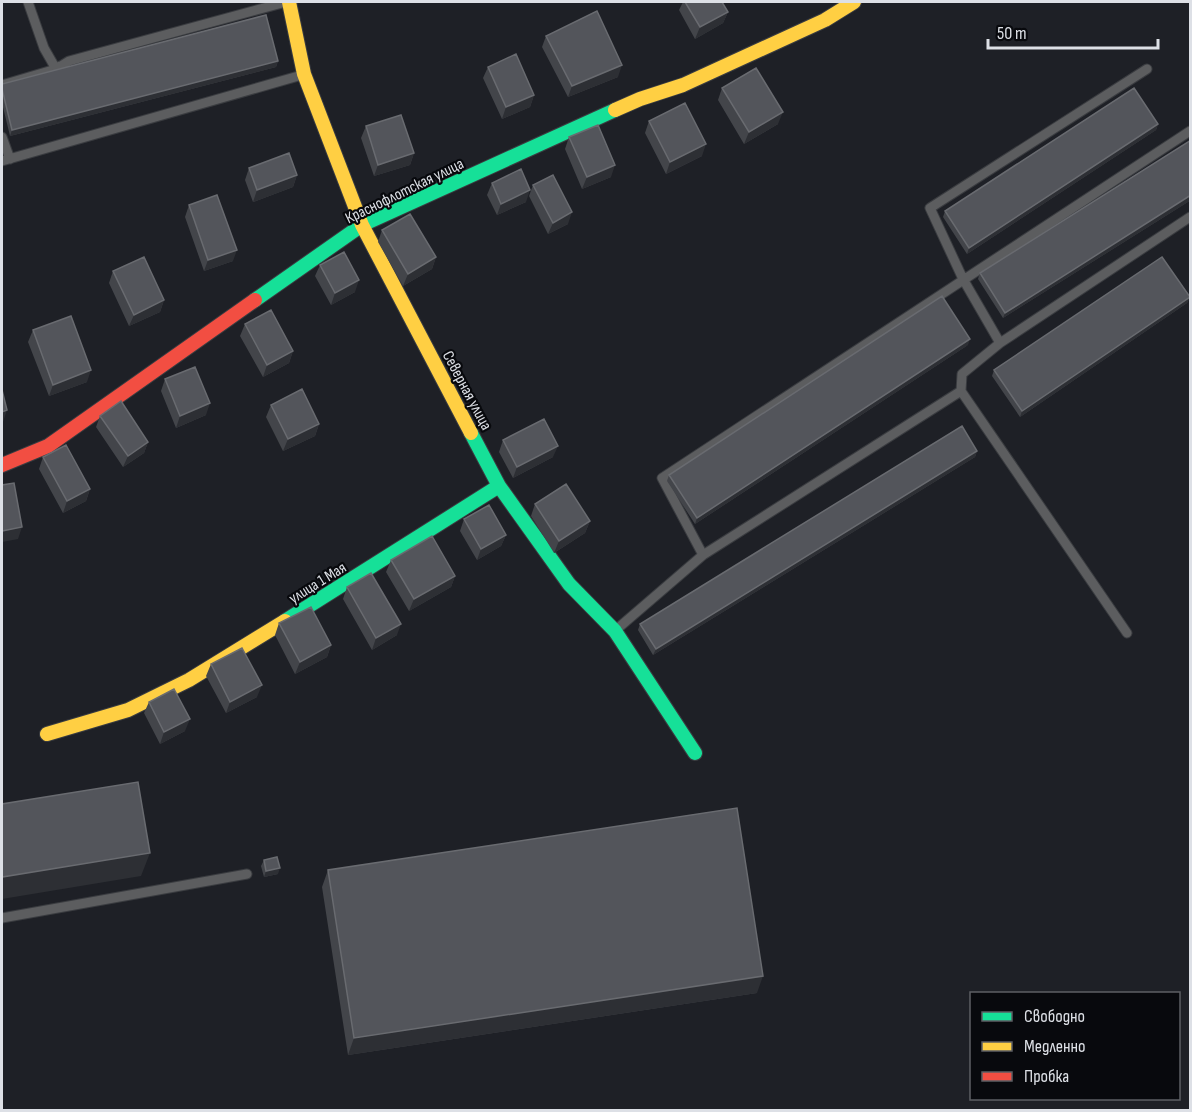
<svg xmlns="http://www.w3.org/2000/svg" width="1192" height="1112" viewBox="0 0 1192 1112" font-family="'Sofia Sans Condensed',sans-serif">
  <style>
    .lines { fill: none; stroke-linecap: round; stroke-linejoin: round }
    .lane-casing { stroke: #3a3c40; stroke-width: 11 }
    .fast-casing { stroke: #3a3c40; stroke-width: 16 }
    .slow-casing { stroke: #3a3c40; stroke-width: 16 }
    .jam-casing { stroke: #3a3c40; stroke-width: 16 }
    .lane { stroke: #5c5d5f; stroke-width: 9 }
    .fast { stroke: #16e098; stroke-width: 14 }
    .slow { stroke: #ffcf43; stroke-width: 14 }
    .jam { stroke: #f24e42; stroke-width: 14 }
    .wall { fill: #43454a }
    .shaded-wall { fill: #2d2f34 }
    .building { fill: #53555b; stroke: #696b70; stroke-width: 1.5 }
    .labels { text-anchor: middle; stroke-width: 4.5; stroke-linejoin: round; paint-order: stroke }
    .street-label { font-size: 16px; fill: #dde0e6; stroke: #08090d }
  </style>
  <rect width="100%" height="100%" fill="#1e2026"/>
  <g class="lines">
    <!-- lane casing -->
    <g class="lane-casing">
      <path id="lane" d="M28 2 44 48 56 69 60 66
        M2 85 56 69 69 61 286 2
        M2 137 10 159
        M2 161 302 75
        M1000 343 963 279 930 208 1147 69
        M961 391 962 374 1000 343 1190 217
        M703 555 662 478 1190 131
        M617 629 703 555 961 391 1127 633
        M2 918 247 874"/>
    </g>
    <!-- fast casing -->
    <g class="fast-casing">
      <path id="fast" d="M255 300 362 225 615 110
        M471 433 499 486 569 584 615 631 695 753
        M285 621 499 486"/>
    </g>
    <!-- slow casing -->
    <g class="slow-casing">
      <path id="slow" d="M289 2 304 74 362 225 471 433
        M615 110 640 99 683 85 825 20 854 2
        M47 734 128 710 189 680 285 621"/>
    </g>
    <!-- jam casing -->
    <g class="jam-casing">
      <path id="jam" d="M2 465 48 446 255 300"/>
    </g>
    <!-- lane -->
    <use href="#lane" class="lane"/>
    <!-- fast -->
    <use href="#fast" class="fast"/>
    <!-- slow -->
    <use href="#slow" class="slow"/>
    <!-- jam -->
    <use href="#jam" class="jam"/>
  </g>
  <!-- wall -->
  <path class="wall" d="M683 2H722L728 12 723 23 695 39 679 10Z
    M546 36 618 77 568 97 542 47Z
    M278 61 276 67 10 136 2 103V84Z
    M488 67 534 95 530 107 502 119 483 78Z
    M722 88 778 124 744 144 718 100Z
    M649 121 702 156 666 174 645 133Z
    M1158 124 1156 130 967 254 943 217 945 211Z
    M366 126 414 153 410 165 374 176 361 138Z
    M569 137 611 177 582 189 565 149Z
    M1191 140V200L1003 318 978 279 980 273Z
    M249 168 297 175 293 187 253 202 245 180Z
    M492 183 526 202 497 215 487 195Z
    M533 185 568 224 548 234 529 196Z
    M189 205 233 261 204 271 185 217Z
    M382 230 436 257 432 269 403 286 378 242Z
    M320 265 355 292 331 305 315 276Z
    M113 271 164 300 160 312 129 326 109 283Z
    M1190 297 1187 303 1020 417 992 376 994 370Z
    M245 324 293 351 289 363 263 377 240 336Z
    M33 330 87 382 49 396 28 342Z
    M968 345 695 524 667 481 669 475Z
    M165 379 206 415 176 428 161 391Z
    M271 405 319 424 315 436 283 451 266 417Z
    M100 416 148 442 144 453 123 467 96 427Z
    M503 440 553 457 513 478 499 452Z
    M977 451 975 457 653 655 638 630 640 624Z
    M43 457 90 489 86 501 63 513 39 469Z
    M535 504 590 521 585 533 554 553 531 516Z
    M464 519 506 535 501 546 477 560 460 531Z
    M391 560 455 576 451 587 409 611 386 572Z
    M347 587 397 635 372 650 343 599Z
    M279 623 331 645 327 657 295 674 275 635Z
    M211 664 257 697 226 713 206 676Z
    M149 702 185 731 160 744 144 713Z
    M264 860 278 874 264 877 261 866Z
    M328 870 757 993 348 1055 322 887Z"/>
  <!-- shaded-wall -->
  <path class="shaded-wall" d="M728 12 723 23 695 39 700 27Z
    M278 61 276 67 10 136 12 130Z
    M622 65 618 77 568 97 572 86Z
    M534 95 530 107 502 119 506 107Z
    M783 112 778 124 744 144 749 132Z
    M1158 124 1156 130 967 254 969 248Z
    M706 144 702 156 666 174 670 162Z
    M414 153 410 165 374 176 378 165Z
    M615 165 611 177 582 189 587 177Z
    M297 175 293 187 253 202 257 190Z
    M530 190 526 202 497 215 501 204Z
    M1191 195V200L1003 318 1005 313Z
    M572 212 568 224 548 234 553 223Z
    M237 250 233 261 204 271 208 260Z
    M436 257 432 269 403 286 408 274Z
    M359 280 355 292 331 305 335 293Z
    M1190 297 1187 303 1020 417 1022 411Z
    M164 300 160 312 129 326 134 315Z
    M970 339 968 345 695 524 697 518Z
    M293 351 289 363 263 377 267 365Z
    M91 370 87 382 49 396 53 385Z
    M210 403 206 415 176 428 180 416Z
    M7 410 3 422H2V412Z
    M319 424 315 436 283 451 288 439Z
    M148 442 144 453 123 467 128 456Z
    M558 446 553 457 513 478 517 467Z
    M977 451 975 457 653 655 656 649Z
    M90 489 86 501 63 513 67 501Z
    M590 521 585 533 554 553 559 541Z
    M22 527 18 539 2 542V531Z
    M506 535 501 546 477 560 481 549Z
    M455 576 451 587 409 611 414 599Z
    M401 624 397 635 372 650 376 638Z
    M331 645 327 657 295 674 300 662Z
    M262 685 257 697 226 713 230 702Z
    M190 719 185 731 160 744 164 732Z
    M150 853 141 876 2 899V877Z
    M280 868 278 874 264 877 266 871Z
    M763 976 757 993 348 1055 354 1038Z"/>
  <!-- building -->
  <path class="building" d="M685 2H722L728 12 700 27Z
    M597 11 622 65 572 86 546 36Z
    M266 15 278 61 12 130 2 89V84Z
    M516 54 534 95 506 107 488 67Z
    M756 68 783 112 749 132 722 88Z
    M1134 88 1158 124 969 248 945 211Z
    M685 103 706 144 670 162 649 121Z
    M401 115 414 153 378 165 366 126Z
    M598 125 615 165 587 177 569 137Z
    M1191 140V195L1005 313 980 273Z
    M289 153 297 175 257 190 249 168Z
    M521 169 530 190 501 204 492 183Z
    M553 175 572 212 553 223 533 185Z
    M217 195 237 250 208 260 189 205Z
    M410 214 436 257 408 274 382 230Z
    M344 252 359 280 335 293 320 265Z
    M144 257 164 300 134 315 113 271Z
    M1162 257 1190 297 1022 411 994 370Z
    M942 296 970 339 697 518 669 475Z
    M271 310 293 351 267 365 245 324Z
    M71 316 91 370 53 385 33 330Z
    M195 367 210 403 180 416 165 379Z
    M302 389 319 424 288 439 271 405Z
    M2 390 7 410 2 412Z
    M121 401 148 442 128 456 100 416Z
    M544 419 558 446 517 467 503 440Z
    M962 426 977 451 656 649 640 624Z
    M66 445 90 489 67 501 43 457Z
    M14 483 22 527 2 531V485Z
    M566 484 590 521 559 541 535 504Z
    M489 505 506 535 481 549 464 519Z
    M432 536 455 576 414 599 391 560Z
    M371 573 401 624 376 638 347 587Z
    M311 607 331 645 300 662 279 623Z
    M242 648 262 685 230 702 211 664Z
    M174 689 190 719 164 732 149 702Z
    M138 782 150 853 2 877V804Z
    M737 808 763 976 354 1038 328 870Z
    M277 857 280 868 266 871 264 860Z"/>
  <g class="labels">
    <!-- street labels -->
    <g class="street-label">
      <text transform="translate(404 190) rotate(-26)" y="6">Краснофлотская улица</text>
      <text transform="translate(468 390) rotate(62)" y="6">Северная улица</text>
      <text transform="translate(317 582) rotate(-32)" y="6">улица 1 Мая</text>
    </g>
  </g>
  <!-- border -->
  <rect width="1192" height="1112" fill="none" stroke="#dde0e6" stroke-width="6"/>
  <!-- legend -->
  <rect x="970" y="992" width="210" height="108" fill="#08090d" stroke="#5d5f64" stroke-width="1.5"/>
  <rect x="982" y="1012" width="30" height="9" fill="#16e098" stroke="#5d5f64" stroke-width="1.5"/>
  <text x="1024" y="1022" font-size="18" fill="#dde0e6">Свободно</text>
  <rect x="982" y="1042" width="30" height="9" fill="#ffcf43" stroke="#5d5f64" stroke-width="1.5"/>
  <text x="1024" y="1052" font-size="18" fill="#dde0e6">Медленно</text>
  <rect x="982" y="1072" width="30" height="9" fill="#f24e42" stroke="#5d5f64" stroke-width="1.5"/>
  <text x="1024" y="1082" font-size="18" fill="#dde0e6">Пробка</text>
  <!-- scale -->
  <path d="M988 39v9h170v-9" fill="none" stroke="#dde0e6" stroke-width="3"/>
  <text x="997" y="39" font-size="18" fill="#dde0e6" stroke="#08090d" stroke-width="4.5" paint-order="stroke">50 m</text>
</svg>
